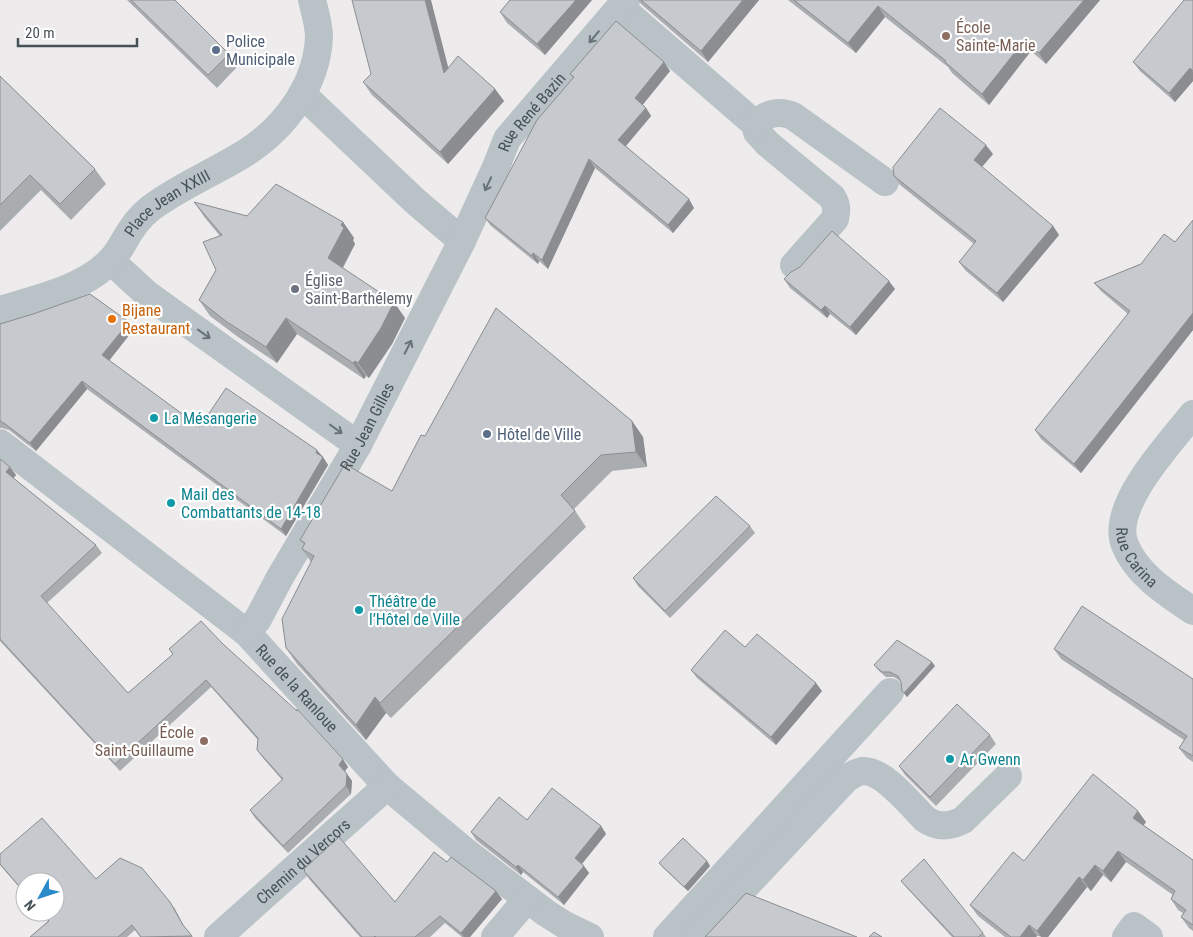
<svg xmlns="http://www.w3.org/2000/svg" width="1193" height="937" viewBox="0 0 1193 937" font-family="'Roboto Condensed',sans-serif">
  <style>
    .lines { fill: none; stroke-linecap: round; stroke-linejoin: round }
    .minor { stroke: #b8c2c7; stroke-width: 28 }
    .wall { fill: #aaadb0 }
    .shaded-wall { fill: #8b8d90 }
    .building { fill: #c6c9cd; stroke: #8b8d90 }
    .oneway { stroke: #687379 }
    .education-dot { fill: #8d6e63; stroke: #fff; stroke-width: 2 }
    .service-dot { fill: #5c6f8a; stroke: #fff; stroke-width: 2 }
    .worship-dot { fill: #6b7280; stroke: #fff; stroke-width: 2 }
    .food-dot { fill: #e8710a; stroke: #fff; stroke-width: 2 }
    .culture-dot { fill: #0f9aa8; stroke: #fff; stroke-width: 2 }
    .labels { text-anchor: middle; stroke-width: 4.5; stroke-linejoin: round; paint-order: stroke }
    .education-label { font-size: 16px; fill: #785e54; stroke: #fff; text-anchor: start }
    .service-label { font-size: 16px; fill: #4e5e75; stroke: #fff; text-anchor: start }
    .street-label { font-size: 16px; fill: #465157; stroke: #fff }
    .worship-label { font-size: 16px; fill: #5b616d; stroke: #fff; text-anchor: start }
    .food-label { font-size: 16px; fill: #c56008; stroke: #fff; text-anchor: start }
    .culture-label { font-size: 16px; fill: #0d838f; stroke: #fff; text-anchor: start }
  </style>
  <rect width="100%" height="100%" fill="#eeebec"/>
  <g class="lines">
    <!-- minor -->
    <g class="minor">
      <path d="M620 7 755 124 757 132 768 144 832 197C837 205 837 210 835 219L794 265"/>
      <path d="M302 94 415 201 462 241"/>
      <path d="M755 124C767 113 778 110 793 116L885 182"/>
      <path d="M111 261 148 295 358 445"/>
      <path id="s1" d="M0 310C35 299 84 289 110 261 119 253 124 240 131 230 138 219 147 210 158 203 186 184 218 170 247 152 285 127 317 85 319 37 319 25 315 12 312 0"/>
      <path id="s2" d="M1193 414C1170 443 1109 507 1125 545 1137 575 1168 594 1193 611"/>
      <path id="s3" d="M0 443 247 633 387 786 466 852 546 913 565 925 590 937"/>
      <path id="s4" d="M247 633 258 619 279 579 358 445 462 241 496 167 507 139 626 0"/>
      <path id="s5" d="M218 937 387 786"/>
      <path d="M495 937 527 899"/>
      <path d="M667 937 890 692"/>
      <path d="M698 937 847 778C852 775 857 772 862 771 883 769 911 805 925 819 938 828 949 827 963 820L1008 776"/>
      <path d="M1126 937 1134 926 1149 937"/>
    </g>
  </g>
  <!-- wall -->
  <path class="wall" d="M127 0H175L229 54 238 66 217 88Z
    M510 0H592L545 55 507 23 500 12Z
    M638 0H759L708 62 641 4Z
    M788 0H1100L1046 64 1031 51 989 105 952 73 948 67 885 17 856 53Z
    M1193 0V81L1175 102 1140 71 1133 62Z
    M664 62 670 71 642 105 646 108 651 116 626 146 694 208 673 233 595 168 548 269 539 261 538 264 491 226 485 218 574 78 570 74Z
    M448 68 495 89 504 101 448 164 372 95 363 82Z
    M0 76 95 169 106 184 71 220 41 190 0 231Z
    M993 154 982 167 1053 226 1059 235 1003 302 966 271 959 262 974 244 900 185 894 176Z
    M194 202 247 216 343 222 354 238 353 240 355 244 343 268 405 318 392 344 369 378 366 376 364 379 297 334 277 363 238 337 210 316 199 300 216 270 220 236 205 218Z
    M1193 220V330L1081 473 1041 439 1035 430 1128 314 1101 291 1094 283 1141 264 1175 242Z
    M784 279 895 289 856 335 830 314 827 318 790 288Z
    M0 324 134 329 109 361 200 427 322 456 328 465 286 536 87 389 36 451 9 430 2 428H0Z
    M632 421 643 437 647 467 612 471 574 509 586 527 391 718 386 713 366 740 297 664 286 648 311 562 302 549 304 545 300 540 392 491 425 436Z
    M0 459 16 475 13 478 96 545 102 553 47 603 128 693 173 655 169 649 223 644 348 767 345 771 352 781 351 794 288 853 255 818 250 810 282 780 263 758 257 750 258 740 211 687 120 771 0 641Z
    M750 526 755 533 670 618 638 586 633 578Z
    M745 647 822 691 776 745 697 678 691 670Z
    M1054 649 1193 679V762L1187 758 1179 748 1184 740 1061 659Z
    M874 665 935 666 907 697 902 691 901 682 900 681 894 677H886L878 670Z
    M990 735 996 744 936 806 905 775 899 766Z
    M1146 822 1143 825 1193 860V931L1189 928 1181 917 1183 913 1178 910 1171 899 1173 895 1126 862 1111 882 1103 875 1091 891 1087 887 1048 937 1037 936 1036 937H1005L978 916 970 905 1024 861Z
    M601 826 606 834 582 864 589 873 564 905 523 872 521 875 476 840 471 832Z
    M0 854 96 879 174 907 185 928 193 937H140L135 930 127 937H30L48 921 40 912H55L25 882V894L0 865Z
    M707 861 710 866 688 891 662 867 659 863Z
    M447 862 496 891 502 899 470 937H462L445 923 430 937H360L309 879 304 871 395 902Z
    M901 881 983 933 986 937H952L905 886Z"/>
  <!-- shaded-wall -->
  <path class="shaded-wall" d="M425 0H431L453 86 444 73Z
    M576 0H592L545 55 537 44Z
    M743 0H759L708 62 701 51Z
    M1084 0H1100L1046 64 1039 53Z
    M878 6 885 17 856 53 848 43Z
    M1024 41 1031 51 989 105 982 94Z
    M664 62 670 71 641 107 635 98Z
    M1190 68 1193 72V81L1175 102 1169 93Z
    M495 89 504 101 448 164 440 152Z
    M646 108 651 116 624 148 618 140Z
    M986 145 993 154 980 169 974 160Z
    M589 159 595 168 548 269 542 260Z
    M689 199 694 208 673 233 668 225Z
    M343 222 354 238 353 240 355 244 339 274 328 258Z
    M1053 226 1059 235 1003 302 997 293Z
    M533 253 539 261 538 264 532 256Z
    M889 281 895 289 856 335 850 327Z
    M394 302 405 318 392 344 369 378 358 363Z
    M825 306 830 314 827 318 821 310Z
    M1193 313V330L1081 473 1074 464Z
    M286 318 297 334 277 363 266 347Z
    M129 322 134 329 107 363 102 355Z
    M355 361 366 376 364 379 353 363Z
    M82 381 87 389 36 451 30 443Z
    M632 421 643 437 647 467 636 452Z
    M317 450 323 457 316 453Z
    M323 457 328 465 286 536 281 529Z
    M10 467 16 475 12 480 6 472Z
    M932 662 935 666 907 697 904 693Z
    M816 683 822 691 776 745 771 737Z
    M375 697 386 713 366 740 356 725Z
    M343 759 348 767 344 772 339 765Z
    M347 774 352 781 351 794 346 786Z
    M1138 811 1146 822 1141 829 1133 818Z
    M601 826 606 834 580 866 575 858Z
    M1118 851 1126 862 1111 882 1103 871Z
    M707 861 710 866 688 891 684 887Z
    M518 865 523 872 521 875 516 867Z
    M1095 865 1103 875 1091 891 1083 880Z
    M584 866 589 873 564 905 558 897Z
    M1079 877 1087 887 1048 937H1041L1037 931Z
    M496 891 502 899 470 937H464L461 933Z
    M1029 925 1037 936 1036 937H1020Z"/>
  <!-- building -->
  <path class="building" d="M131 0H175L229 54 208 75Z
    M352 0H425L444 73 458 56 495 89 440 152 363 82 371 74Z
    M510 0H576L537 44 500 12Z
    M641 0H743L701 51Z
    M794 0H1084L1039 53 1024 41 982 94 945 62 946 61 878 6 848 43Z
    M1184 0H1193V71L1190 68 1169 93 1133 62Z
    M616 21 664 62 635 98 646 108 618 140 689 199 668 225 589 159 542 260 533 253 532 256 485 218 537 120 574 77 570 74Z
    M0 76 95 169 60 204 30 175 0 205Z
    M940 108 986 145 974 160 1053 226 997 293 959 262 976 241 894 176 893 167Z
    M276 184 343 222 341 225 344 228 328 258 394 302 381 328 358 363 355 361 353 363 286 318 266 347 227 322 199 300 216 270 203 242 222 235 194 202 247 216Z
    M1193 220V313L1074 464 1035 430 1130 311 1094 283 1141 264 1164 234 1175 242Z
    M832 231 889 281 850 327 825 306 821 310 784 279 791 272 800 267Z
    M90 294 129 322 102 355 200 427 226 388 317 450 316 453 323 457 281 529 82 381 30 443 4 423 0 421V324L33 314Z
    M496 308 632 421 636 452 601 455 561 495 575 511 380 703 375 697 356 725 286 648 282 619 314 556 302 549 305 543 300 540 345 464 392 491 421 435 425 436Z
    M0 459 10 467 6 472 96 545 41 596 128 693 173 654 169 649 201 621 223 644 297 711V709L343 759 339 765 347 774 346 786 283 846 250 810 283 779 257 750 258 738 206 680 115 764 0 639Z
    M716 496 750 526 665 611 633 578Z
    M1082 606 1193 679V756L1179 748 1187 736 1054 649Z
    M725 630 745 647 757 634 816 683 771 737 691 670Z
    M897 640 932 662 904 693 902 691 901 682 898 676 890 672H882L874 665Z
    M957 704 990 735 930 797 899 766Z
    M1093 774 1138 811 1133 818 1193 860V925L1181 917 1186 910 1171 899 1175 891 1118 851 1103 871 1095 865 1083 880 1079 877 1037 931 1029 925 1020 937H1011L970 905 1013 852 1024 861Z
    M552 788 601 826 575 858 584 866 558 897 518 865 516 867 471 832 499 797 527 820Z
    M42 818 96 879 120 858 142 868 170 902 183 925 192 936 141 937 132 925 118 937H30L49 921 41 912H55V882H25V893L0 864V854Z
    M339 837 395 902 434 852 447 862 451 857 496 891 461 933 440 916 415 937H376L375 936 374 937H362L304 871 305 870 304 869Z
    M683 838 707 861 684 887 659 863Z
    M924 859 983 933 978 937H954L901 881Z
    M746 893 857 937H705Z
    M874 932 882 937H869Z"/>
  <!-- one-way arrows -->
  <defs><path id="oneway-shaft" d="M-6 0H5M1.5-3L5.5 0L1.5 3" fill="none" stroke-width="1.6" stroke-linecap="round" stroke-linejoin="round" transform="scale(1.25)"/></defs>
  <g class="oneway">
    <use href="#oneway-shaft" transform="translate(594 37) rotate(130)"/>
    <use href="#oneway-shaft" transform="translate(488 184) rotate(115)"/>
    <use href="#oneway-shaft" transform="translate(204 334) rotate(36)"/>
    <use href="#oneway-shaft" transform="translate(408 347) rotate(-63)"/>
    <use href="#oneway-shaft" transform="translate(336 429) rotate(36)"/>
  </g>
  <!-- markers -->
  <g class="education-dot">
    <circle cx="946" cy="36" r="5"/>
    <circle cx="204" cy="741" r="5"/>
  </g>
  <g class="service-dot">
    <circle cx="216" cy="50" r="5"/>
    <circle cx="487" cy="434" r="5"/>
  </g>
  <circle class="worship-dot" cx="295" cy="289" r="5"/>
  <circle class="food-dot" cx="112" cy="319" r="5"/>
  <g class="culture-dot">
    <circle cx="154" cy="418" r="5"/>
    <circle cx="171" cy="503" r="5"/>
    <circle cx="359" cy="610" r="5"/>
    <circle cx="950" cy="759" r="5"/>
  </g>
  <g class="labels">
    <!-- education labels -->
    <g class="education-label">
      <text x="956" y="33">École<tspan x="956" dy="18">Sainte-Marie</tspan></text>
      <text x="194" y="738" text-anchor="end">École<tspan x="194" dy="18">Saint-Guillaume</tspan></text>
    </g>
    <!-- service labels -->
    <g class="service-label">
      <text x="226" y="47">Police<tspan x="226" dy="18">Municipale</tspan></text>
      <text x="497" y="440">Hôtel de Ville</text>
    </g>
    <!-- street labels -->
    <g class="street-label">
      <text dy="6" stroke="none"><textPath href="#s4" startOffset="595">Rue René Bazin</textPath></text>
      <text dy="6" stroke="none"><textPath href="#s1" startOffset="205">Place Jean XXIII</textPath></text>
      <text dy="6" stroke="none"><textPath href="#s4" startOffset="239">Rue Jean Gilles</textPath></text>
      <text dy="6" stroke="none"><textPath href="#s2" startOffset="169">Rue Carina</textPath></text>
      <text dy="6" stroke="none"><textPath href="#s3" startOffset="386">Rue de la Ranloue</textPath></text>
      <text dy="6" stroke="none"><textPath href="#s5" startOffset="114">Chemin du Vercors</textPath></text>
    </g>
    <!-- worship labels -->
    <g class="worship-label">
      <text x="305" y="286">Église<tspan x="305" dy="18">Saint-Barthélemy</tspan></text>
    </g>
    <!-- food labels -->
    <g class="food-label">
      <text x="122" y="316">Bijane<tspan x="122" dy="18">Restaurant</tspan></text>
    </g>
    <!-- culture labels -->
    <g class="culture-label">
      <text x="164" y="424">La Mésangerie</text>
      <text x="181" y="500">Mail des<tspan x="181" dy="18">Combattants de 14-18</tspan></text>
      <text x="369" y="607">Théâtre de<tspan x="369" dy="18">l’Hôtel de Ville</tspan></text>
      <text x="960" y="765">Ar Gwenn</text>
    </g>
  </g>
  <!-- north arrow -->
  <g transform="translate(40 897) rotate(230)"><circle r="24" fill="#ffffff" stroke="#b5b9bc"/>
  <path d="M0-4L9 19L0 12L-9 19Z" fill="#2a8aca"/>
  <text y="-8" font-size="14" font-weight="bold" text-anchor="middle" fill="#465157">N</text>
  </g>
  <!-- scale -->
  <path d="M18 38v8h119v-8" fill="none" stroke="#465157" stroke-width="2.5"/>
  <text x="25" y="38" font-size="15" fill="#465157" stroke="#ffffff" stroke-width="4" paint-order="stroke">20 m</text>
</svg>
